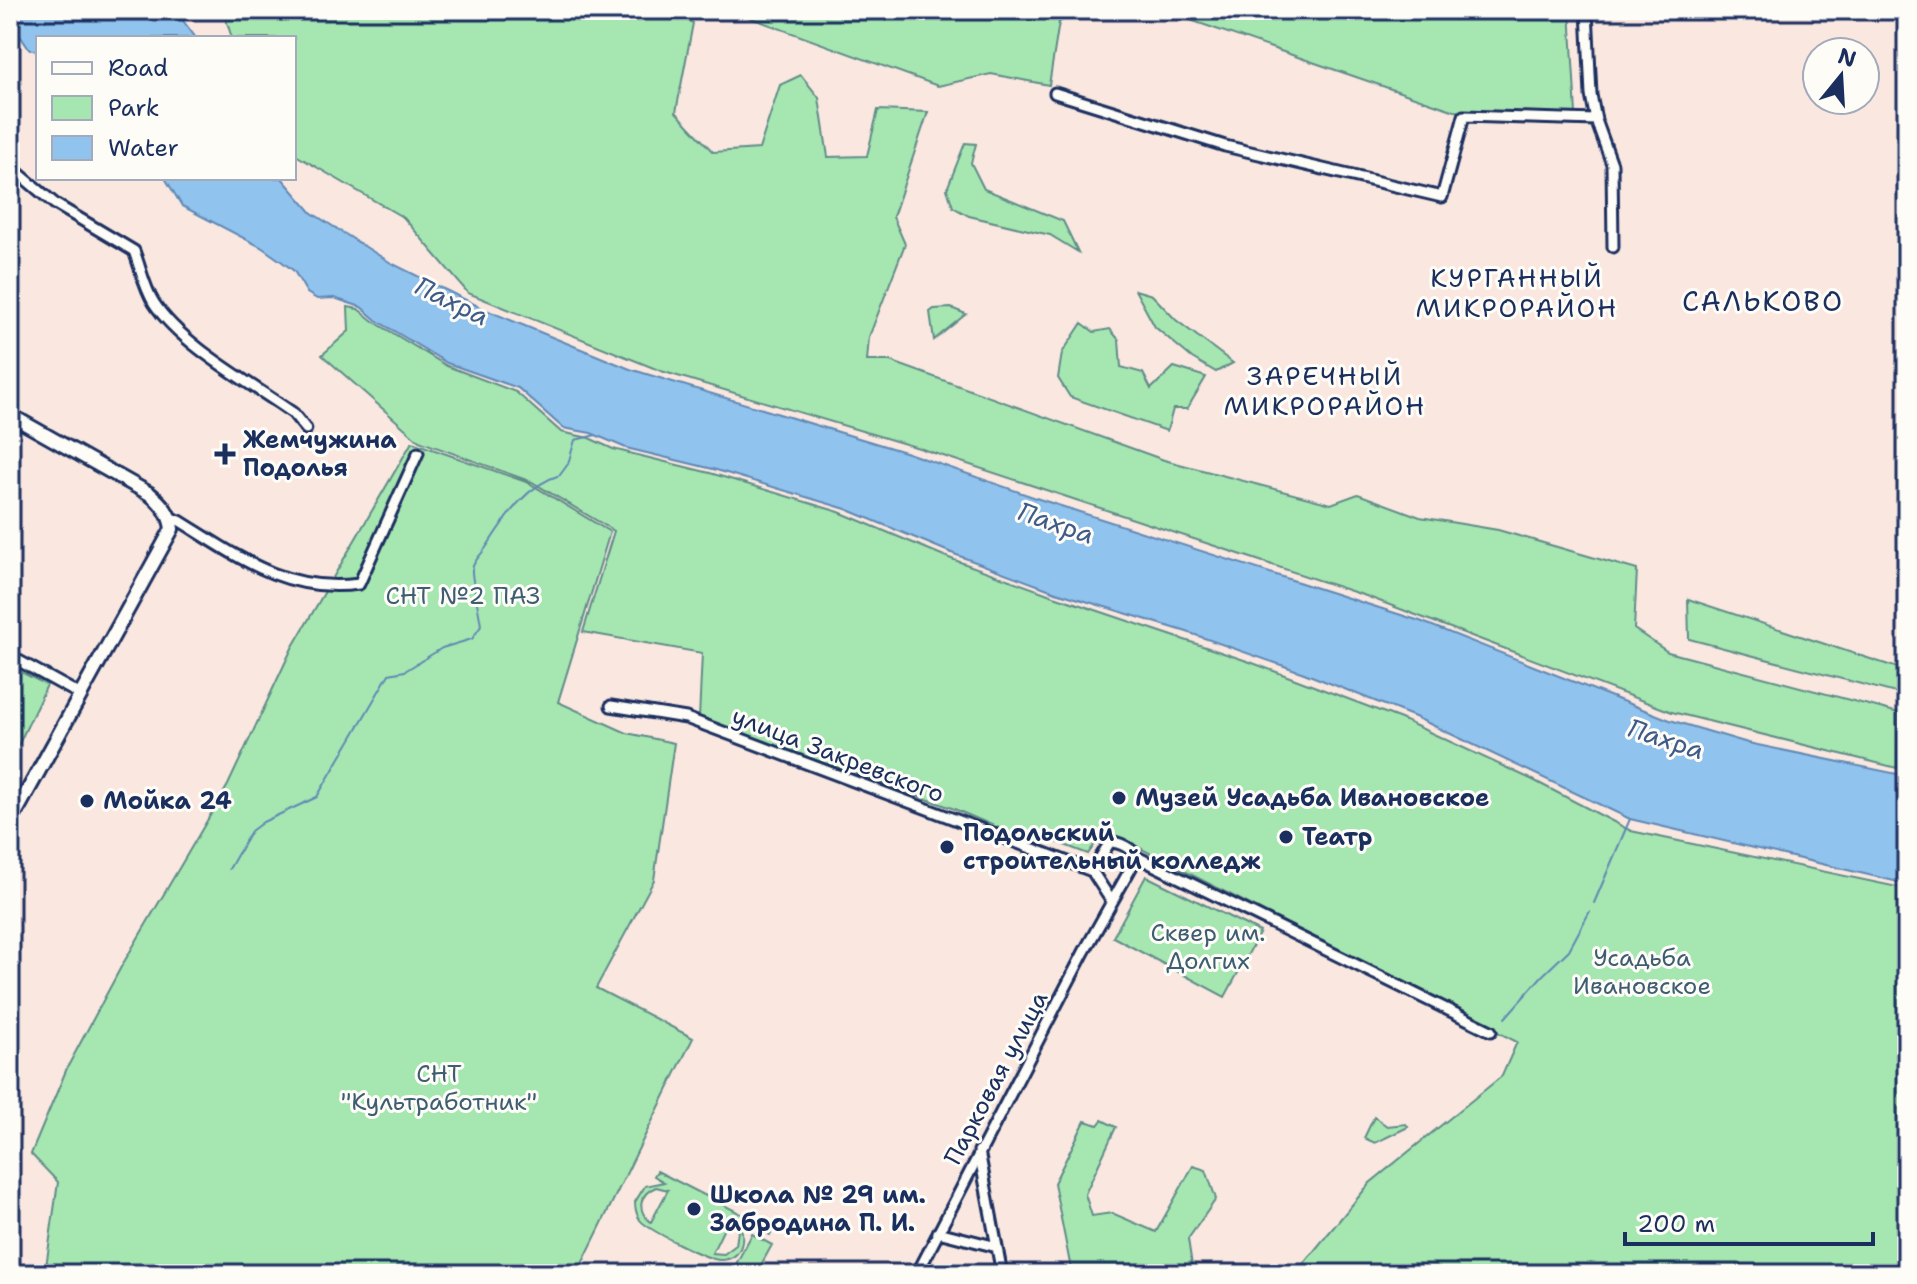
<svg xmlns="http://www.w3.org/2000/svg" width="1917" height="1284" viewBox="0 0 1917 1284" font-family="'Shantell Sans',sans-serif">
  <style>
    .green { fill: #a6e7b1; stroke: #608b88; stroke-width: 2; fill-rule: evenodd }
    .water { fill: #90c3ed; stroke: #6188b4; stroke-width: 2 }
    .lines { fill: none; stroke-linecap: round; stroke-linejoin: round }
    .stream { stroke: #6188b4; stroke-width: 2 }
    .street-casing { stroke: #1b2f5e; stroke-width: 15 }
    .secondary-casing { stroke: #1b2f5e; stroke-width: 18 }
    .street { stroke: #fdfcf7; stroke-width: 9 }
    .secondary { stroke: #fdfcf7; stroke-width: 12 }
    .poi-dot { fill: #1b2f5e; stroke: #fdfcf7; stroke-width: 3 }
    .labels { text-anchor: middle; stroke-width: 6; stroke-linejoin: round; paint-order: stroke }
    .poi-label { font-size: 24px; font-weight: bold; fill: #1b2f5e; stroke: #fdfcf7; text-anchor: start }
    .park-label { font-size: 24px; fill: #3e5d73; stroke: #fdfcf7 }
    .street-label { font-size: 24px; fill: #1b2f5e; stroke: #fdfcf7 }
    .neighbourhood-label { font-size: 26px; letter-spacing: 2px; fill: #1b2f5e; stroke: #fdfcf7 }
    .water-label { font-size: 26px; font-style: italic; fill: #3e5b89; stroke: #fdfcf7 }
    .quarter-label { font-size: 28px; letter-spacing: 2px; fill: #1b2f5e; stroke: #fdfcf7 }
  </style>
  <rect width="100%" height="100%" fill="#fae8e0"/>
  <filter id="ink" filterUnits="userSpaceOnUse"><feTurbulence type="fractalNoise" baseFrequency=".0125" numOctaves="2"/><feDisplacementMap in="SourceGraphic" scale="16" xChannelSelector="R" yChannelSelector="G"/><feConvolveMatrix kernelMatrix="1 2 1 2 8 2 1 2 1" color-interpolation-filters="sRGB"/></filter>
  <g filter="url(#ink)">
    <!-- green -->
    <path class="green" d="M223 10H668L693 23 676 112 713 152 759 149 780 85 801 75 819 98 828 157 867 156 878 110 928 112 893 217 905 244 869 337 867 361H890L1164 460 1331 504 1358 494 1420 517 1498 530 1637 570 1634 629 1668 652 1899 713 1897 768 1672 712 1366 596 919 448 661 371 468 293 404 218 294 154V38H232Z
      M729 10H1082L1059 22 1049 85 991 74 938 86Z
      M1161 10H1570L1576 114 1455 111Z
      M965 143 976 144 971 163 984 189 1063 221 1078 252 1050 235 969 216 953 207 947 189Z
      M1135 290 1152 295 1176 320 1233 363 1216 372 1192 358 1155 327Z
      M348 307 358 309 373 321 447 366 516 392 561 432 589 438 613 449 710 473 839 512 949 558 1051 595 1250 662 1401 719 1533 780 1631 831 1907 889V1274H1295L1370 1183 1502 1076 1517 1042 1105 830 1088 854 1038 835 1034 843 952 808 699 719 702 653 583 632 614 531 532 482 419 441 322 355 349 331Z
      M951 308 966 314 934 340 930 312 934 309Z
      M1082 323 1094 332 1110 329 1119 340 1121 367 1143 373 1151 389 1174 367 1206 377 1187 409H1173L1167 431 1070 397 1058 378 1062 353Z
      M412 442 529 483 610 532 558 702 627 733 674 743 654 880 596 988 693 1038 577 1274H45L58 1182 31 1154 67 1068 121 967 228 785 292 648Z
      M1688 599 1907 671V696L1689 639Z
      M15 669 47 685 14 754 10 753V685Z
      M1146 876 1260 932 1225 997 1113 937Z
      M1374 1117 1387 1126 1406 1124 1408 1127 1375 1143 1364 1138Z
      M1102 1120 1116 1127 1085 1194 1092 1216 1112 1213 1156 1232 1193 1166 1206 1170 1216 1199 1188 1239 1193 1272 1072 1274 1054 1183 1085 1121 1098 1125Z
      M657 1171 773 1230 770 1235 737 1218C746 1234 745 1260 720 1260 708 1260 648 1230 640 1220 636 1214 635 1209 635 1202L645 1186 664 1182 654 1176ZM656 1187 668 1190 651 1222C636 1211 639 1194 656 1187ZM728 1220 738 1231 736 1245 724 1254 712 1253Z
      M752 1234 772 1245 756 1274 736 1264Z"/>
    <!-- water -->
    <path class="water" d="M10 10H175L196 38H38V51L29 49 10 21Z
      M165 178H282L312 213 391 263 486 310 630 369 908 453 1039 499 1420 621 1670 720 1748 743 1907 776V884L1630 819 1415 717 1304 673 1187 632 1056 592 954 554 846 509 713 469 626 448 591 433 563 428 518 388 447 363 376 320 361 307 334 298 317 299 307 293 294 271 281 261 261 247 182 206Z"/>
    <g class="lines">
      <!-- stream -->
      <path class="stream" d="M229 869 251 831 263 822 317 797 389 674 405 671 442 648 472 639 481 626C480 615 471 577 472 570 473 561 480 556 485 549 505 519 524 486 560 475L568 464 575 440 596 435
        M1594 903 1630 819
        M1505 1018 1542 976 1569 950 1590 911"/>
      <!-- street casing -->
      <g class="street-casing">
        <path id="street" d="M1587 10 1591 95 1596 120 1612 164 1613 247
          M1055 93 1225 146 1442 197 1464 116 1596 120
          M10 166 55 204 134 251C141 269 144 287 154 303 182 346 251 383 293 413L306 429
          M171 518 180 521C238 557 287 594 359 584L418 453
          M10 656 81 695
          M611 706 686 718 1092 871
          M1137 857 1491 1031
          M979 1151 1002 1274
          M938 1232 997 1247
          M917 1274 1084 952 1137 857C1133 849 1120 842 1110 842L1092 871 1112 902"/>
      </g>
      <!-- secondary casing -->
      <g class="secondary-casing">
        <path id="secondary" d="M10 415 150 494C162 504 170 513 172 529L10 823"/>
      </g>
      <!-- street -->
      <use href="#street" class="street"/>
      <!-- secondary -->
      <use href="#secondary" class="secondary"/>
    </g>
  </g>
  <!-- markers -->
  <g class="poi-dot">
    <path d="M221 442h8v8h8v8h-8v8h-8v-8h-8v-8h8z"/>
    <circle cx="1119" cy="798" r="8"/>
    <circle cx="87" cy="801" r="8"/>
    <circle cx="1286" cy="837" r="8"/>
    <circle cx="947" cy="847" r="8"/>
    <circle cx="694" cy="1209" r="8"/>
  </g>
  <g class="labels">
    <!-- poi labels -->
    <g class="poi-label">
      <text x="243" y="448">Жемчужина<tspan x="243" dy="28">Подолья</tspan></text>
      <text x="1135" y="806">Музей Усадьба Ивановское</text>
      <text x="103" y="809">Мойка 24</text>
      <text x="963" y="841">Подольский<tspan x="963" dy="28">строительный колледж</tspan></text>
      <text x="1302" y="845">Театр</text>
      <text x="710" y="1203">Школа № 29 им.<tspan x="710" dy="28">Забродина П. И.</tspan></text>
    </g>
    <!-- park labels -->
    <g class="park-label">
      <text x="463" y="604">СНТ №2 ПАЗ</text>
      <text x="1208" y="941">Сквер им.<tspan x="1208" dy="28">Долгих</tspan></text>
      <text x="1642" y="966">Усадьба<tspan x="1642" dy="28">Ивановское</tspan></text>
      <text x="439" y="1082">СНТ<tspan x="439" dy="28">"Культработник"</tspan></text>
    </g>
    <!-- street labels -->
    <g class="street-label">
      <text transform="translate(838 755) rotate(21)" y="8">улица Закревского</text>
      <text transform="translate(996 1078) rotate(-62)" y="8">Парковая улица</text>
    </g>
    <!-- neighbourhood labels -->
    <g class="neighbourhood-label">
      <text x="1517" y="287">КУРГАННЫЙ<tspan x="1517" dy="30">МИКРОРАЙОН</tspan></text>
      <text x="1325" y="385">ЗАРЕЧНЫЙ<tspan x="1325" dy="30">МИКРОРАЙОН</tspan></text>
    </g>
    <!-- water labels -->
    <g class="water-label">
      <text transform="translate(452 301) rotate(26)" y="9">Пахра</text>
      <text transform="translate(1056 523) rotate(19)" y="9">Пахра</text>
      <text transform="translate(1666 739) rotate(18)" y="9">Пахра</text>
    </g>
    <!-- quarter labels -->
    <g class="quarter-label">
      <text x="1763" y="311">САЛЬКОВО</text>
    </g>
  </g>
  <!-- margin -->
  <rect width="1917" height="1284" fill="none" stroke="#fdfcf7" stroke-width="40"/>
  <rect x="20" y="20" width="1877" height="1244" fill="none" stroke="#1b2f5e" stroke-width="3" filter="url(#ink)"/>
  <!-- legend -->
  <rect x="36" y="36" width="260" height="144" fill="#fdfcf7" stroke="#a3aaba" stroke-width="2"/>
  <rect x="52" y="62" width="40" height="12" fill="#fdfcf7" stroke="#a3aaba" stroke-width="2"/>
  <text x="108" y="76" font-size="24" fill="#1b2f5e">Road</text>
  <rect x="52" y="96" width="40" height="24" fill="#a6e7b1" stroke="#a3aaba" stroke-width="2"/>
  <text x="108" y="116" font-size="24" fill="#1b2f5e">Park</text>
  <rect x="52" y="136" width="40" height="24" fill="#90c3ed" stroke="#a3aaba" stroke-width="2"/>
  <text x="108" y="156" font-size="24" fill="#1b2f5e">Water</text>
  <!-- north arrow -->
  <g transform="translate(1841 76) rotate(18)"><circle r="38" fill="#fdfcf7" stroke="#a3aaba" stroke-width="2"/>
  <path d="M0-6L14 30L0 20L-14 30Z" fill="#1b2f5e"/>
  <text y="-12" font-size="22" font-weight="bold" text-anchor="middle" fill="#1b2f5e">N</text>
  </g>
  <!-- scale -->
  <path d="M1625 1232v12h248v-12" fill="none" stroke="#1b2f5e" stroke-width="4"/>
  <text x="1637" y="1232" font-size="24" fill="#1b2f5e" stroke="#fdfcf7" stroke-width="6" paint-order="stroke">200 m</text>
</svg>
